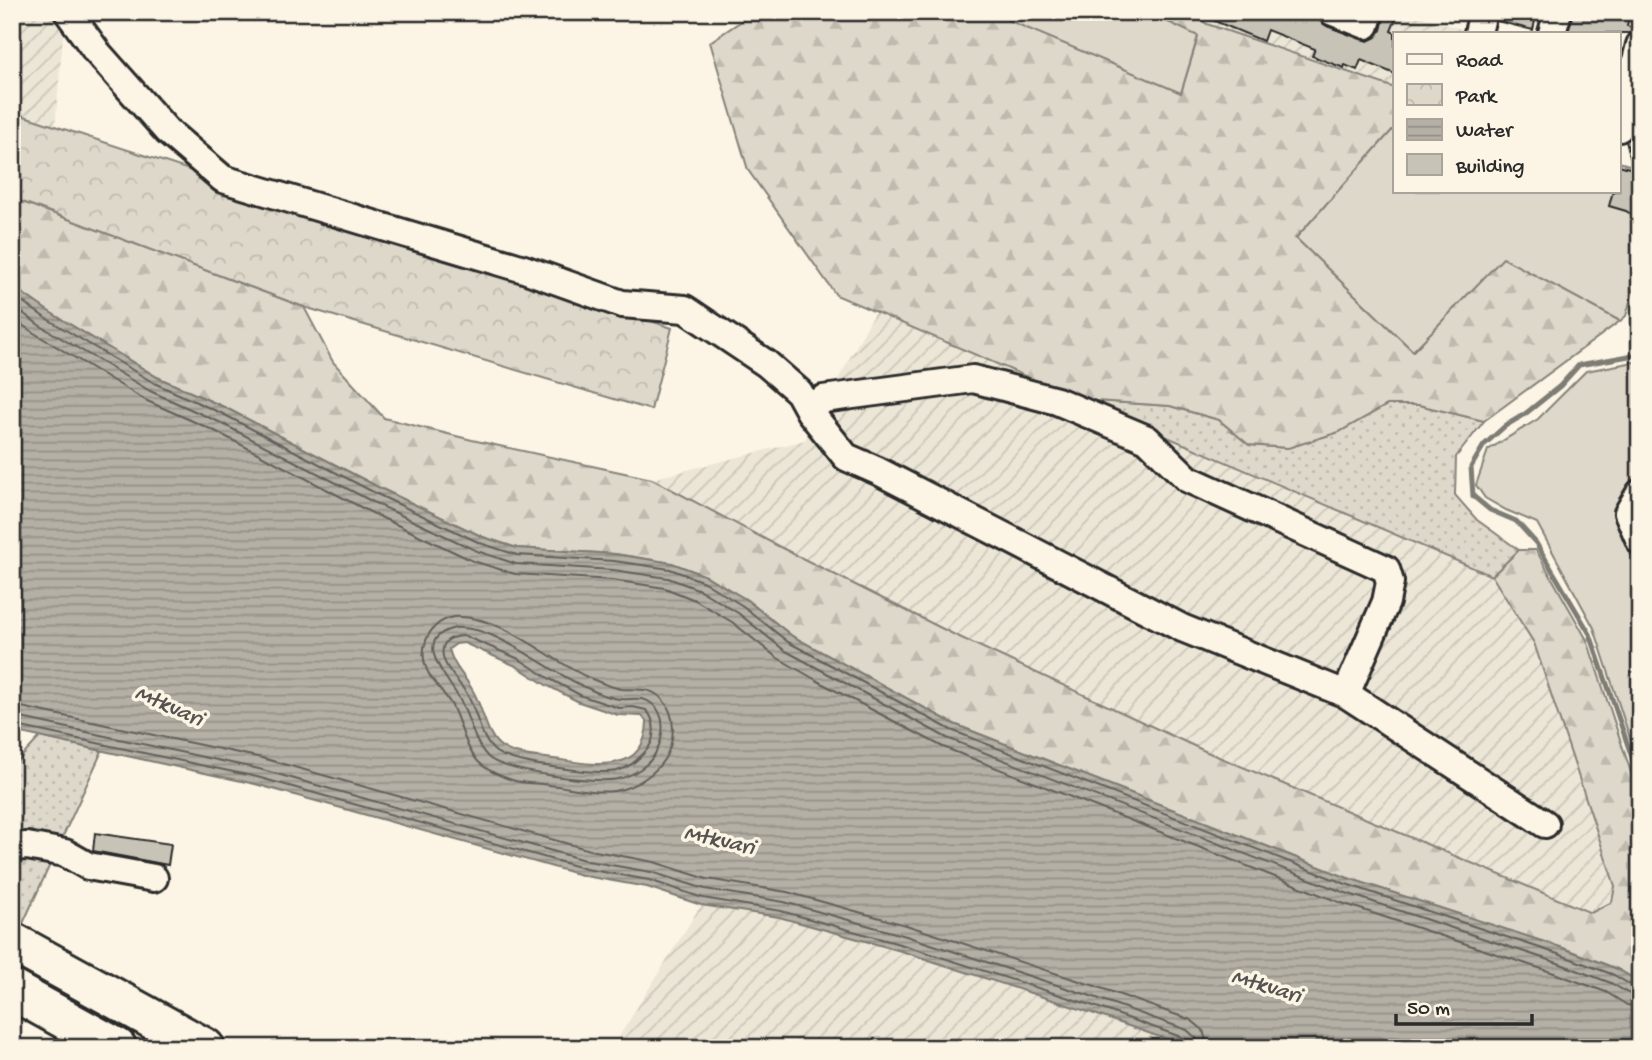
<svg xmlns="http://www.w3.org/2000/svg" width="1652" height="1060" viewBox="0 0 1652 1060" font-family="'Gochi Hand',sans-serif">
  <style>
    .industrial { fill: url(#industrial-furrows) }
    .grass { fill: url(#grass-dots); stroke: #84827a; stroke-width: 2 }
    .forest { fill: url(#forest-firs); stroke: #84827a; stroke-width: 2 }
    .park { fill: url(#park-crowns); stroke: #84827a; stroke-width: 2 }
    .garden { fill: #ded8ca; stroke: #84827a; stroke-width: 2 }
    .water { fill: url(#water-rules); stroke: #7d7b74; stroke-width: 2; fill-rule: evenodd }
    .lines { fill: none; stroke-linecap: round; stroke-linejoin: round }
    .shore { stroke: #62605c; stroke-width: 2 }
    .stream { stroke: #7d7b74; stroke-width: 5 }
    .building { fill: #c8c3b7; stroke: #2b2b2b; stroke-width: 2 }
    .minor-casing { stroke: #2b2b2b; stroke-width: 32 }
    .highway-casing { stroke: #2b2b2b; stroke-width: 44 }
    .minor { stroke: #fcf5e5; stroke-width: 26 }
    .highway { stroke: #fcf5e5; stroke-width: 38 }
    .labels { text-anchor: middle; stroke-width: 7; stroke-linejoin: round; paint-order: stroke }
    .water-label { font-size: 23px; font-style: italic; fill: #545350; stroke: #fcf5e5 }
  </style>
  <defs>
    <pattern id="industrial-furrows" width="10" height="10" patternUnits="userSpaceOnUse" patternTransform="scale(1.75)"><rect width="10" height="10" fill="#ece6d7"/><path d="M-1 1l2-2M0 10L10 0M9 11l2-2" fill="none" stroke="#cbc5b9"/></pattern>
    <pattern id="grass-dots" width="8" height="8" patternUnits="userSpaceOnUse" patternTransform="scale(1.75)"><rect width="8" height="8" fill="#ded8ca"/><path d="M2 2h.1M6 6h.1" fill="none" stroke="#bfbaae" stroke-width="1.8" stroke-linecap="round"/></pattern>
    <pattern id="forest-firs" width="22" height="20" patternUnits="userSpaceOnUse" patternTransform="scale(1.75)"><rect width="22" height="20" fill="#ded8ca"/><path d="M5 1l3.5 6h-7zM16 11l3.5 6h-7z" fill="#bfbaae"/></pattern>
    <pattern id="park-crowns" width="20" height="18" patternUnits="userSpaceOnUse" patternTransform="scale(1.75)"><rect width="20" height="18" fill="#ded8ca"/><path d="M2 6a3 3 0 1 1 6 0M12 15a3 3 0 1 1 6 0" fill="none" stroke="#bfbaae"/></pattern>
    <pattern id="water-rules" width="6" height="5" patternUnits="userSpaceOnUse" patternTransform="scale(1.75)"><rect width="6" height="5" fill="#b4b0a5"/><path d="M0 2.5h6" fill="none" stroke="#938f87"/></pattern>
  </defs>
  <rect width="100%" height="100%" fill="#fcf5e5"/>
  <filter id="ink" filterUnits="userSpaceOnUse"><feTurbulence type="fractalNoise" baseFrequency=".0143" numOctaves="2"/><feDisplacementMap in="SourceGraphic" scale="14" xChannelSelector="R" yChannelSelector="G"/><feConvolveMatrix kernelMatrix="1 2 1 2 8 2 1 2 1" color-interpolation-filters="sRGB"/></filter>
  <g filter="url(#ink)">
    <!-- industrial -->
    <path class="industrial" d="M12 12H65L55 127 12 112Z
      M1190 12H1308L1365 34 1372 12H1407L1470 32 1395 33V88L1207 23Z
      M875 312 1492 576 1534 643 1615 886 1612 902 1591 913 1207 752 953 634 778 546 652 479 805 440Z
      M701 905 779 917 901 951 1086 1011 1191 1048H612Z"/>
    <!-- grass -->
    <path class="grass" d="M1081 400 1170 406 1219 420 1249 445 1287 448 1339 432 1387 405H1419L1484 421 1456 457 1455 495 1477 520 1519 550 1492 576Z
      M40 737 102 751 20 930 12 925V767Z"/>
    <!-- forest -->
    <path class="forest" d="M755 12H989L1181 93 1198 37 1147 12H1190L1207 24 1395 88V127L1296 238 1413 351 1503 257 1620 321 1484 421 1419 405H1387L1339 432 1288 448 1249 445 1219 420 1170 406 1081 400 836 295 748 170 710 42Z
      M12 198 304 307 333 362 384 418 472 440 652 479 778 546 953 634 1207 752 1591 913 1612 902 1615 886 1534 643 1492 576 1519 550H1536L1587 640 1640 799V982L1617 969 1563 948 1348 878 954 724 792 636 747 600 706 576 672 563 615 554 517 548 483 537 382 489 226 408 157 377 48 311 12 286Z"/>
    <!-- park -->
    <path class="park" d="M12 112 672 328 651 410 304 307 12 198Z"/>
    <!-- garden -->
    <path class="garden" d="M989 12H1147L1198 36 1181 93Z
      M1395 127V191H1619V162L1640 168V266L1626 316 1620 321 1503 258 1413 351 1296 238Z
      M1640 361V769L1594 628 1537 523 1506 510 1485 498 1476 485 1488 450 1538 419 1586 371Z"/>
    <!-- water -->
    <path class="water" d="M12 286 48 311 157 377 226 408 382 489 483 537 517 548 615 554 672 563 706 576 747 600 792 636 954 724 1348 878 1563 948 1617 969 1640 982V1048H1191L1086 1011 901 951 779 917 701 905 647 887 585 876 255 784 12 731ZM464 643 516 666 546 685 579 702 618 715 642 716 647 722C645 777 591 764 554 759 536 756 518 757 502 747 486 737 483 707 473 691 465 676 453 666 449 649L456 644Z"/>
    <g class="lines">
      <!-- shore -->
      <path class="shore" d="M12 294 44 317 154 383 223 414 379 495 480 543 517 555 614 561 670 569 704 582 743 606 788 642 951 730 1346 884 1561 955 1614 975 1634 987H1640
        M12 305 39 325 150 391 219 422 375 503 477 551 516 564 613 570 668 578 700 590 738 613 784 650 947 738 1343 892 1558 963 1611 983 1631 995 1640 996
        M12 318 34 333 145 400 215 431 370 512 473 561 515 574 612 580 665 588 695 600 732 622 776 657 823 684 943 747 1339 902 1554 973 1606 992 1627 1005 1640 1007
        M453 617C500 614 547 658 587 677 597 681 612 688 622 689 637 690 651 687 662 699 677 715 675 740 665 758 656 773 639 784 623 789 600 796 572 787 549 785 537 783 524 784 512 780 503 777 491 772 483 766 465 752 462 725 452 706 446 695 437 686 430 676 416 652 426 624 453 617Z
        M455 628C496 625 547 671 585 687 595 692 609 698 620 699 631 700 642 696 651 703 667 714 664 737 656 752 650 765 632 776 618 779 596 784 504 772 488 757 473 742 470 718 460 700 450 680 408 639 455 628Z
        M465 636 519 659 550 679 582 696 619 708 633 707 646 710C657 721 656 742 644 753 636 761 629 768 617 771 598 775 512 764 496 752 480 740 477 711 467 694 460 682 439 664 443 648 445 638 457 636 465 636Z
        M12 705 262 758 590 850 654 862 707 879 787 892 909 926 1095 986 1191 1020 1203 1030 1208 1048
        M12 716 259 769 588 861 651 872 705 889 784 902 906 936 1091 996 1187 1030 1196 1038 1198 1048
        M12 725 257 777 586 869 649 880 703 898 781 911 903 945 1088 1004 1184 1038 1188 1042 1189 1048"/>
      <!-- stream -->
      <path class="stream" d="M1640 354 1579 365 1560 386 1525 414 1505 426 1484 445 1471 467 1473 496 1490 510 1516 521 1536 543 1590 634 1640 781"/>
    </g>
    <!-- building -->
    <path class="building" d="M1193 12H1318L1320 21 1327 26 1368 41 1376 37 1381 30 1385 14 1397 16 1391 31 1395 33V74L1361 60 1357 70 1345 65 1344 68 1312 56 1315 49 1267 30 1263 41Z
      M1498 12H1537L1533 30 1497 21Z
      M1573 12 1601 19 1603 12H1630L1627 26 1637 30 1630 33H1568Z
      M1640 110V220L1626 211 1609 206 1613 191H1619V165L1633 169 1626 141 1634 132Z
      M95 833 171 844 168 865 93 851Z"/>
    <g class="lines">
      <!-- minor casing -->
      <g class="minor-casing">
        <path id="minor" d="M68 12 97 52 167 131 223 179 524 269 622 304 685 309 767 364 799 392 810 412 846 457 878 471 1182 628 1346 694 1545 824
          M1333 12 1366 25 1370 12
          M1478 33 1483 12
          M1552 33 1558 12
          M1619 128 1640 45
          M810 412 823 399 973 379 1057 401 1147 439 1188 479 1386 569 1390 582 1386 602 1346 694
          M1640 493 1628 513 1640 541
          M12 847 27 846 65 853 88 866 154 878"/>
      </g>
      <!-- highway casing -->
      <g class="highway-casing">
        <path id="highway" d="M12 942 205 1048
          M12 990 117 1048"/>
      </g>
      <!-- minor -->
      <use href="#minor" class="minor"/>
      <!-- highway -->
      <use href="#highway" class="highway"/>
    </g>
  </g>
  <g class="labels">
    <!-- water labels -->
    <g class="water-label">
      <text transform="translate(170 704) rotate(24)" y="8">Mtkvari</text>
      <text transform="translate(720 838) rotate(13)" y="8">Mtkvari</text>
      <text transform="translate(1267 984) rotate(17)" y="8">Mtkvari</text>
    </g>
  </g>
  <!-- margin -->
  <rect width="1652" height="1060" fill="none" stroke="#fcf5e5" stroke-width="42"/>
  <rect x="21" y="21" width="1610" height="1018" fill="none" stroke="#2b2b2b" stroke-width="2.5" filter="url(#ink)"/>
  <!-- legend -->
  <rect x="1393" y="32" width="228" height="161" fill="#fcf5e5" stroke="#a8a49b" stroke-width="2"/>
  <rect x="1407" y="54" width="35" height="10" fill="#fcf5e5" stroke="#a8a49b" stroke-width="2"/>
  <text x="1456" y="66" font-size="21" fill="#2b2b2b">Road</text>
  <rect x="1407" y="84" width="35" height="21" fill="url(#park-crowns)" stroke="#a8a49b" stroke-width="2"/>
  <text x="1456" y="102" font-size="21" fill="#2b2b2b">Park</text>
  <rect x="1407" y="119" width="35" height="21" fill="url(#water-rules)" stroke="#a8a49b" stroke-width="2"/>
  <text x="1456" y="136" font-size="21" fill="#2b2b2b">Water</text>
  <rect x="1407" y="154" width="35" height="21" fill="#c8c3b7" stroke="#a8a49b" stroke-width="2"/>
  <text x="1456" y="172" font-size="21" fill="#2b2b2b">Building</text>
  <!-- scale -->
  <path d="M1396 1014v10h136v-10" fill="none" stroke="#2b2b2b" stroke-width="3.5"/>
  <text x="1407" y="1014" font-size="21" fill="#2b2b2b" stroke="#fcf5e5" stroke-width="5" paint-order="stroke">50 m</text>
</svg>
